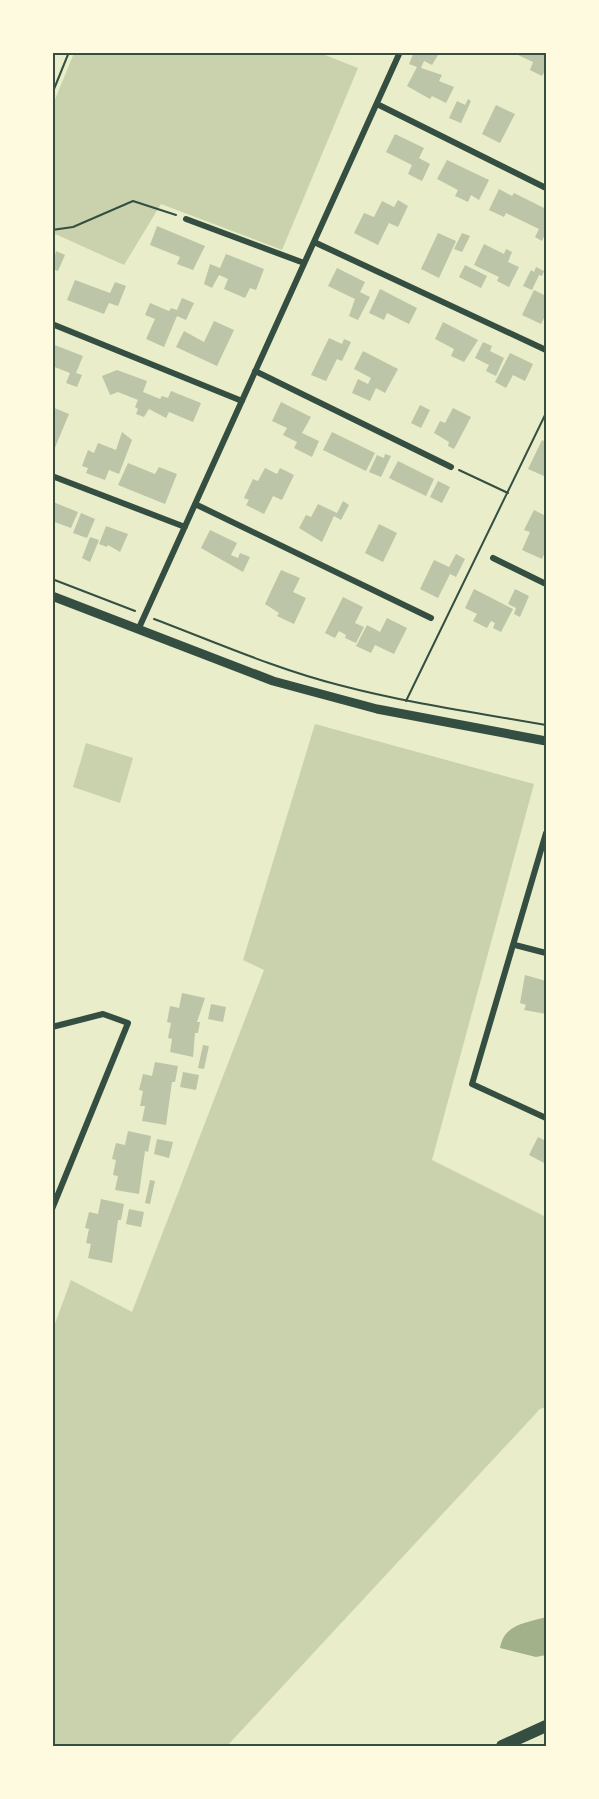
<svg xmlns="http://www.w3.org/2000/svg" width="599" height="1799" viewBox="0 0 599 1799" font-family="'Times New Roman',serif">
  <style>
    .green { fill: #cad2ad }
    .water { fill: #a3b18a }
    .building { fill: #bcc5a7 }
    .lines { fill: none; stroke-linecap: round; stroke-linejoin: round }
    .path { stroke: #344e41; stroke-width: 2 }
    .minor { stroke: #344e41; stroke-width: 6 }
    .tertiary { stroke: #344e41; stroke-width: 9 }
    .primary { stroke: #344e41; stroke-width: 12 }
    .neatline { fill: none; stroke: #344e41; stroke-width: 2 }
  </style>
  <rect width="100%" height="100%" fill="#e9edc9"/>
  <!-- green -->
  <path class="green" d="M74 53H320L358 68 282 250 161 204 124 265 53 233 52 107Z
    M315 724 534 784 432 1160 546 1217V1407L540 1409 227 1746H53V1329L71 1280 132 1312 264 970 243 960Z
    M86 743 133 758 120 803 73 787Z"/>
  <!-- water -->
  <path class="water" d="M546 1617V1655L536 1657 500 1648C504 1624 526 1623 546 1617Z"/>
  <!-- building -->
  <path class="building" d="M414 52 438 55 432 65 424 61 421 68 442 75 439 81 454 87 446 103 432 96 430 99 407 86 417 67 409 64Z
    M519 52H546V69L542 76 530 70 533 62 518 55Z
    M468 99 471 101 461 123 449 118 457 101 465 105Z
    M496 105 515 114 500 143 482 134Z
    M395 134 424 148 419 158 430 164 422 181 408 174 412 165 386 152Z
    M447 160 489 180 479 200 471 195 468 202 455 196 458 190 437 179Z
    M499 189 512 196 514 193 546 209V232L542 241 535 237 539 229 506 213 504 217 489 210Z
    M398 200 408 206 398 227 389 223 378 245 354 233 364 213 374 217 382 201 394 207Z
    M157 226 205 246 193 270 177 264 180 257 150 245Z
    M438 233 456 241 439 278 421 269Z
    M462 233 470 236 462 252 454 249Z
    M484 244 504 254 506 249 512 252 508 262 519 267 509 287 497 281 499 277 474 265Z
    M56 251 65 255 58 271 52 269Z
    M226 254 264 269 256 290 250 288 245 298 224 289 228 279 219 275 212 288 204 284 210 264 220 268Z
    M465 265 487 276 481 288 459 277Z
    M536 267 544 271 542 276 539 275 532 290 523 286 531 270 534 272Z
    M337 268 365 282 360 292 370 297 358 320 349 316 355 299 328 286Z
    M75 280 110 293 115 282 126 286 118 306 109 303 104 314 67 300Z
    M380 289 417 308 409 324 387 313 384 320 369 313Z
    M534 290 546 296V314L541 324 522 315Z
    M182 298 194 303 186 320 177 316 164 347 146 339 155 319 145 315 150 303 169 311 171 308 177 310Z
    M214 321 234 330 217 366 176 347 184 331 204 342Z
    M443 322 478 340 464 362 451 356 454 349 435 339Z
    M329 338 342 344 344 339 351 342 342 361 337 359 326 381 311 375Z
    M483 342 492 346 490 351 504 358 496 376 486 371 489 365 475 358Z
    M52 344 83 356 76 373 82 375 77 387 66 383 70 373 52 366Z
    M363 351 398 369 385 393 376 388 370 401 352 393 358 379 368 384 371 378 354 369Z
    M510 353 533 364 525 381 513 375 506 388 495 382Z
    M117 370 147 381 143 392 160 399 162 396 168 398 171 391 201 403 193 422 169 412 166 418 149 409 144 417 136 414 138 409 135 407 138 400 118 392 110 395 102 376Z
    M281 402 311 417 302 433 319 441 312 457 294 448 297 442 283 435 287 428 272 421Z
    M420 405 430 410 421 428 411 423Z
    M52 407 69 414 54 450H52Z
    M453 408 471 417 454 449 448 446 449 442 434 433 440 421 445 423Z
    M122 432 132 440 119 474 109 470 105 480 86 473 88 468 82 466 88 450 94 453 98 443 116 450Z
    M332 432 375 453 366 471 323 450Z
    M542 440 546 442V471L544 476 528 469Z
    M385 454 391 456 381 477 369 472 377 455 384 458Z
    M398 461 434 479 426 496 389 478Z
    M128 463 155 474 159 467 177 474 165 504 118 485Z
    M265 468 277 474 280 468 294 475 282 500 273 496 264 514 246 505 249 500 244 498 253 479 258 481Z
    M438 481 450 487 442 503 430 497Z
    M343 501 349 505 341 520 334 516 322 542 299 528 306 515 311 517 318 504 337 513Z
    M53 502 78 512 71 528 52 521Z
    M534 510 546 516V550L542 559 522 550 530 532 524 530Z
    M81 513 95 519 87 538 73 533Z
    M379 524 397 533 383 562 365 553Z
    M106 526 128 534 120 552 108 545 107 547 99 544Z
    M210 530 237 543 231 555 238 558 240 553 250 557 243 572 201 548Z
    M90 537 99 540 90 562 82 558Z
    M456 554 465 559 456 577 450 574 438 598 420 589 434 560 449 567Z
    M281 570 300 578 293 592 306 598 294 624 277 616 279 613 265 604Z
    M474 589 513 609 501 632 493 628 495 623 491 621 487 628 473 621 477 614 465 608Z
    M515 589 529 596 520 617 514 614 516 608 508 604Z
    M343 597 363 607 355 623 364 627 356 643 345 638 346 635 339 631 335 638 325 633Z
    M387 618 407 628 394 654 375 645 371 653 356 646 367 625 380 632Z
    M525 975 546 981V1014L524 1010 526 1005 520 1003Z
    M182 993 205 998 197 1022H200L198 1033H195L193 1057 170 1052 172 1039 168 1038 171 1023 167 1022 170 1006 179 1008Z
    M211 1004 226 1007 223 1022 208 1019Z
    M203 1045 209 1046 204 1069 198 1068Z
    M155 1062 178 1066 175 1082H172L166 1125 142 1121 145 1106H140L143 1091 139 1090 143 1074 152 1076Z
    M183 1072 199 1075 196 1090 180 1087Z
    M128 1131 151 1136 148 1152 145 1151 139 1194 115 1190 118 1176 113 1175 116 1160 112 1159 116 1143 125 1145Z
    M538 1137 546 1141V1164L529 1155Z
    M157 1139 173 1142 169 1158 154 1154Z
    M150 1180 155 1181 150 1204 145 1203Z
    M101 1199 124 1204 121 1220H118L112 1263 88 1258 91 1244 86 1243 89 1229 85 1228 89 1212 98 1214Z
    M129 1209 144 1212 141 1227 126 1224Z"/>
  <g class="lines">
    <!-- path -->
    <path class="path" d="M52 94 69 52
      M52 230 73 227 133 201 176 215
      M459 470 508 493
      M52 579 135 611
      M154 619C215 642 276 669 339 685 407 703 477 713 546 725
      M406 701 546 413"/>
    <!-- minor -->
    <path class="minor" d="M377 104 546 188
      M186 219 304 263
      M314 242 546 350
      M52 324 242 401
      M255 371 451 467
      M52 476 185 527
      M195 504 431 618
      M493 558 546 584
      M138 630 400 52
      M546 833 472 1084 546 1118
      M515 945 546 953
      M52 1027 103 1014 128 1023 52 1209"/>
    <!-- tertiary -->
    <path class="tertiary" d="M52 596 273 681 377 709 546 741"/>
    <!-- primary -->
    <path class="primary" d="M502 1746 546 1726"/>
  </g>
  <!-- border -->
  <rect width="599" height="1799" fill="none" stroke="#fefae0" stroke-width="108"/>
  <rect x="54" y="54" width="491" height="1691" class="neatline"/>
</svg>
